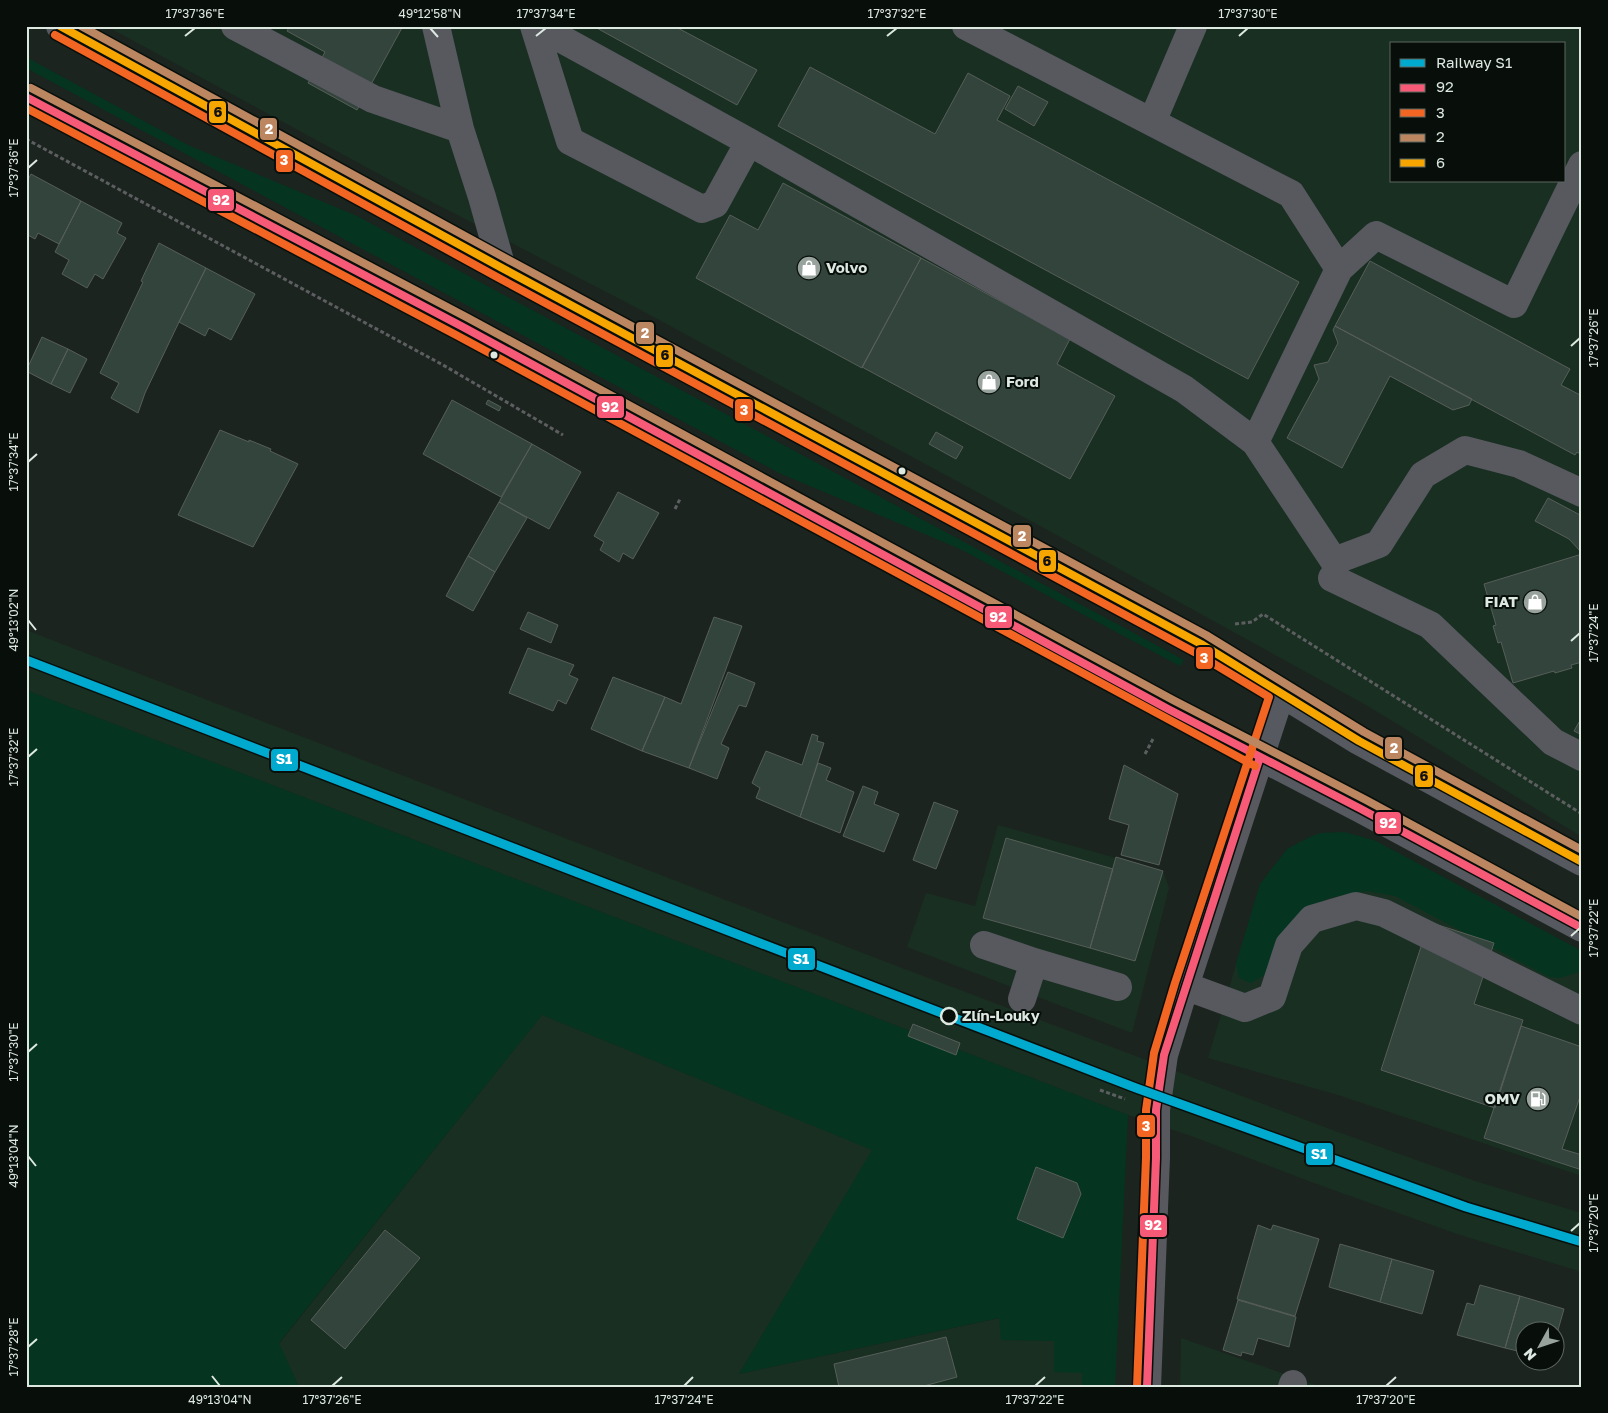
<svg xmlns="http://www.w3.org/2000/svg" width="1608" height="1413" viewBox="0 0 1608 1413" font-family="'Golos Text',sans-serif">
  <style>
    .built { fill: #192f22; fill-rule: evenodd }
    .green { fill: #053520 }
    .building { fill: #32443b; stroke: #575e5a }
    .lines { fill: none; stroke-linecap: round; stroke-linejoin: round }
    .path { stroke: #5c5e60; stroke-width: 3; stroke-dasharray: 4 2.5; stroke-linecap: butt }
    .minor { stroke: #58585f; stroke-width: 28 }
    .major { stroke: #56595f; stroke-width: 28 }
    .bus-1-casing { stroke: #080f0b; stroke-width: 11 }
    .bus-2-casing { stroke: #080f0b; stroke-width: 11 }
    .bus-3-casing { stroke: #080f0b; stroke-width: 11 }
    .bus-4-casing { stroke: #080f0b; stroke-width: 11 }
    .bus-1 { stroke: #f75a77; stroke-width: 8 }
    .bus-2 { stroke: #f26522; stroke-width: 8 }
    .bus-3 { stroke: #bb8660; stroke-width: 8 }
    .bus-4 { stroke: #f7a600; stroke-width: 8 }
    .rail-1-casing { stroke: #080f0b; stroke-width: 12 }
    .rail-1 { stroke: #00a9ce; stroke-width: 9 }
    .ticks { fill: none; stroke: #dde8e1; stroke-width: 2 }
    .bus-dot { fill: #dde8e1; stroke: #080f0b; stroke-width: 2 }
    .stop-dot { fill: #080f0b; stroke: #dde8e1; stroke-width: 2.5 }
    .labels { text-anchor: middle; stroke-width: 4; stroke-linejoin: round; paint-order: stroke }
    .poi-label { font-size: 15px; font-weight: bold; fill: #dde8e1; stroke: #080f0b; text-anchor: start }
    .stop-label { font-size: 15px; font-weight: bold; fill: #dde8e1; stroke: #080f0b; text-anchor: start }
    .line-badge { stroke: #080f0b; stroke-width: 2 }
    .badge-label { font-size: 14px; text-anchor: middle; font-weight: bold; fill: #fff }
    .pale-badge-label { font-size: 14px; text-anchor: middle; font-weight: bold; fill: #111 }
    .neatline { fill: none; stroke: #dde8e1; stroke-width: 2 }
    .ticks-label { font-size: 12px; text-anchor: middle; fill: #dde8e1 }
  </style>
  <rect width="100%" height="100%" fill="#1b241f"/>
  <!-- built -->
  <path class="built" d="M106 26H1582V837L1366 705 1099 558 637 308 401 186ZM1392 44H1564V181H1392Z
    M26 630 902 968 1330 1129 1475 1181 1582 1213V1272L1457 1234 1311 1182 1191 1136 1128 1115 26 690Z
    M998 825 1163 871 1169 888 1132 1033 907 947 926 893 975 906Z
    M1321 835 1582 953V1176L1338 1095 1208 1058 1260 885 1281 858 1299 842Z
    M542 1015 873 1150 739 1374 1000 1318 1002 1340 1054 1341 1082 1373V1387H299L279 1344Z
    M1181 1338 1322 1387H1180Z"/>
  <!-- green -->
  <path class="green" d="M26 57 188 145 357 216 1184 660 1180 666 960 549 779 473 26 68Z
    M26 690 1128 1115 1115 1387H1082V1373L1054 1372V1341L1001 1340 999 1318 739 1374 872 1150 542 1015 279 1343 299 1387H26Z
    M1344 832 1374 840 1582 951V971L1560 978 1549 977 1395 896 1367 891 1329 898 1304 910 1269 972 1251 983 1239 978 1236 964 1260 884 1287 849 1310 837 1320 833Z"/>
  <!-- building -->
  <path class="building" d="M290 26H403L357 110 308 83 325 52 287 31Z
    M593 26H674L757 70 737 105Z
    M810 67 935 134 968 73 1010 96 997 120 1299 282 1248 379 778 126Z
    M1018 86 1048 102 1034 126 1005 109Z
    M31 174 81 201 59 244 38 233 35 239 26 234V183Z
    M783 183 921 258 862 368 696 278 730 215 758 230Z
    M81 201 122 223 117 233 126 238 103 279 95 274 87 288 62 274 69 260 55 252Z
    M159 243 206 268 179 322 145 393 138 413 111 398 119 383 100 373 143 282 141 281Z
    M921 258 1070 339 1057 364 1115 396 1070 479 862 367Z
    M1370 261 1570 369 1561 385 1582 396V455L1577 452 1575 455 1335 326Z
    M206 268 255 294 231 340 209 328 205 336 179 322Z
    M1335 326 1472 399 1469 405 1453 410 1390 376 1342 468 1287 438 1319 379 1314 365 1328 362 1338 343 1333 330Z
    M42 337 68 349 51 384 26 371Z
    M68 349 87 359 70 393 51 384Z
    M452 400 532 444 501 497 423 454Z
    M488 400 501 407 499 411 486 404Z
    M220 430 249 442V440L271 449 270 451 298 464 253 547 178 515Z
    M936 432 963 447 956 459 929 444Z
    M532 444 581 472 549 529 499 502Z
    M618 492 659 513 633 559 623 553 619 562 600 550 604 542 594 536Z
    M1548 498 1582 516V553L1569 539 1535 521Z
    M499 502 527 518 495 572 468 556Z
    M1582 554V662L1571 665 1572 668 1555 673 1554 671 1513 683 1501 642 1498 643 1493 626 1496 625 1484 584Z
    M468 556 495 572 473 611 446 596Z
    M528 612 558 625 551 643 520 629Z
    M714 617 742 626 689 768 642 751 665 697 681 704Z
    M528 648 574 665 569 675 578 679 566 704 558 700 553 711 509 693Z
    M728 672 755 683 746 707 739 705 721 744 729 748 717 779 689 768Z
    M613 677 665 697 642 751 591 729Z
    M1582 717V735L1574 731Z
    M812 734 818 736 817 741 824 743 800 817 756 798 760 788 752 783 766 751 802 765Z
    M818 763 831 768 826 780 854 792 840 833 800 817Z
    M1124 765 1178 794 1159 865 1121 855 1129 825 1109 819Z
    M863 786 878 792 874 804 899 814 884 852 843 836Z
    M934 802 958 811 936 869 913 860Z
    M1006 838 1113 869 1090 948 983 918Z
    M1116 857 1163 871 1135 961 1090 948Z
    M1429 922 1494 943 1474 1004 1523 1020 1495 1108 1381 1070Z
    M913 1024 960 1043 956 1055 908 1036Z
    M1521 1026 1582 1047V1091L1562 1149 1582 1155V1170L1484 1138Z
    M1036 1167 1077 1183 1081 1194 1063 1238 1017 1219Z
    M1258 1225 1271 1230 1273 1225 1319 1239 1295 1316 1237 1299Z
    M385 1230 420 1258 345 1349 311 1320Z
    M1340 1244 1392 1259 1380 1302 1329 1287Z
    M1392 1259 1434 1271 1422 1314 1380 1302Z
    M1480 1285 1520 1296 1505 1348 1457 1335 1467 1303 1474 1305Z
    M1520 1296 1564 1309 1556 1337V1330H1526V1353L1505 1348Z
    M1238 1300 1296 1317 1289 1347 1258 1338 1253 1355 1242 1352 1241 1356 1223 1350Z
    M946 1337 957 1377 920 1387H839L834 1364Z"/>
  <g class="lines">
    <!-- path -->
    <path class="path" d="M26 139 443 365 563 435
      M675 509 680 499
      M1235 624 1252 622 1263 614 1582 814
      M1145 754 1153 739
      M1100 1090 1125 1099"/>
    <!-- minor -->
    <path class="minor" d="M235 26 373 99 460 129
      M436 26 460 129 482 197 502 268
      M534 26 570 141 702 209 715 204 749 142
      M538 26 749 142 1184 389 1255 442 1334 561 1379 544 1423 475 1465 450 1519 464 1582 493
      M966 26 1291 194 1339 269 1255 442
      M1152 122 1193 26
      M1339 269 1376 235 1514 304 1582 165
      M1332 578 1430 625 1553 742 1582 757
      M984 945 1034 962
      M1185 986 1245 1008 1272 997 1289 945 1312 919 1356 906 1384 913 1582 1011
      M1022 999 1034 962 1118 987
      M1147 1387 1156 1158V1110L1164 1055 1185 986 1260 757
      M1292 1387 1293 1384"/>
    <!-- major -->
    <path class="major" d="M60 26 502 268 1201 644 1359 741 1582 862
      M26 97 463 327 1168 709 1361 809 1582 928
      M1260 757 1281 693"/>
    <!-- bus-1 casing -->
    <g class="bus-1-casing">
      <path id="bus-1" d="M26 97 463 327 1168 709 1361 809 1582 928
        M1147 1387 1156 1158V1110L1164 1055 1260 757"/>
    </g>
    <!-- bus-2 casing -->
    <g class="bus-2-casing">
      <path id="bus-2" d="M55 35 497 277 1196 653 1269 697 1175 983 1154 1053 1146 1110V1158L1137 1387
        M26 108 458 336 1255 766"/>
    </g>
    <!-- bus-3 casing -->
    <g class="bus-3-casing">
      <path id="bus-3" d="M81 26 507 259 1206 635 1364 732 1582 850
        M31 88 468 318 1173 700 1366 800 1582 917"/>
    </g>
    <!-- bus-4 casing -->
    <g class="bus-4-casing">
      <path id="bus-4" d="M60 26 502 268 1201 644 1359 741 1582 862"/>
    </g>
    <!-- bus-1 -->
    <use href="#bus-1" class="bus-1"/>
    <!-- bus-2 -->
    <use href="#bus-2" class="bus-2"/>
    <!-- bus-3 -->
    <use href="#bus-3" class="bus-3"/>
    <!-- bus-4 -->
    <use href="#bus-4" class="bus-4"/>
    <!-- rail-1 casing -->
    <g class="rail-1-casing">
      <path id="rail-1" d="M26 660 1136 1088 1466 1207 1582 1242"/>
    </g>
    <!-- rail-1 -->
    <use href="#rail-1" class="rail-1"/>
  </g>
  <!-- ticks -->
  <path class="ticks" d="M430 28 438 37M185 36 195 28M536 36 546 28M887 36 897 28M1239 36 1248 28M28 168 37 160M1571 346 1580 338M28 462 37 454M28 620 36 630M1571 641 1580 633M28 757 37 749M1571 936 1580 928M28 1052 37 1044M28 1156 36 1166M1571 1231 1580 1223M28 1347 37 1339M212 1376 220 1386M332 1386 342 1377M684 1386 693 1377M1035 1386 1045 1377M1386 1386 1396 1377"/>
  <!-- icons -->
  <defs>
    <g id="shop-disc" transform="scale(1.25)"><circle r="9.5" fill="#99a39d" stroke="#080f0b"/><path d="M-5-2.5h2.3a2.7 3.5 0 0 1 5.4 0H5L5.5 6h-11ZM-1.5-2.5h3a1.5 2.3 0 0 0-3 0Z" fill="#fff"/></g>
    <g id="fuel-disc" transform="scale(1.25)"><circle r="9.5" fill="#99a39d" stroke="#080f0b"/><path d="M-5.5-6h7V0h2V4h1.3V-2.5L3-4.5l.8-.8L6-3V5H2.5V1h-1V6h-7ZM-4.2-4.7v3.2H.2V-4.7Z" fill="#fff"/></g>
  </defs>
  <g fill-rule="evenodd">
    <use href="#shop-disc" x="809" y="268"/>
    <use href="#shop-disc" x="989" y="382"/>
    <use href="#shop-disc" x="1535" y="602"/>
    <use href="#fuel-disc" x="1538" y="1099"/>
  </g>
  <!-- markers -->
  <g class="bus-dot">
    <circle cx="494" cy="355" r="4.5"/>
    <circle cx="902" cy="471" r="4.5"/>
  </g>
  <circle class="stop-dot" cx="949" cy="1016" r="8"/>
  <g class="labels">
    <!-- poi labels -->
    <g class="poi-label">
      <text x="826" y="273">Volvo</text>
      <text x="1006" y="387">Ford</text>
      <text x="1518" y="607" text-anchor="end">FIAT</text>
      <text x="1520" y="1104" text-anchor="end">OMV</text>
    </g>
    <!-- stop labels -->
    <g class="stop-label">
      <text x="962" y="1021">Zlín-Louky</text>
    </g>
  </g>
  <g class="line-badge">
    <rect x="208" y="100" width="19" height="24" rx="5" fill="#f7a600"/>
    <rect x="259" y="117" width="19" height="24" rx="5" fill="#bb8660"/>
    <rect x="275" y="149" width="19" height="24" rx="5" fill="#f26522"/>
    <rect x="207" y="188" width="28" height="24" rx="5" fill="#f75a77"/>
    <rect x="635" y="321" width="20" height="24" rx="5" fill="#bb8660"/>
    <rect x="655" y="344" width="19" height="24" rx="5" fill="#f7a600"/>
    <rect x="596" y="395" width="29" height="24" rx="5" fill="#f75a77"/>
    <rect x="734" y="398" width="20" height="24" rx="5" fill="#f26522"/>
    <rect x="1012" y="524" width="20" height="24" rx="5" fill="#bb8660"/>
    <rect x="1038" y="549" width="19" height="24" rx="5" fill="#f7a600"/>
    <rect x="984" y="605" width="29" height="24" rx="5" fill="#f75a77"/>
    <rect x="1195" y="646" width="19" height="24" rx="5" fill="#f26522"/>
    <rect x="1384" y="736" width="19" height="24" rx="5" fill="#bb8660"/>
    <rect x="270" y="748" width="29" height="24" rx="5" fill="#00a9ce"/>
    <rect x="1414" y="764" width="20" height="24" rx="5" fill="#f7a600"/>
    <rect x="1374" y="811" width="28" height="24" rx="5" fill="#f75a77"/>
    <rect x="787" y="947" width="29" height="24" rx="5" fill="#00a9ce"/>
    <rect x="1136" y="1114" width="20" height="24" rx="5" fill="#f26522"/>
    <rect x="1305" y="1142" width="29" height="24" rx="5" fill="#00a9ce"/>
    <rect x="1139" y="1214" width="29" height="24" rx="5" fill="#f75a77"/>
  </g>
  <g class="badge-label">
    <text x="269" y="134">2</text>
    <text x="284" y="165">3</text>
    <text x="221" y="205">92</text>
    <text x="645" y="338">2</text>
    <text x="610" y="412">92</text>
    <text x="744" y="415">3</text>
    <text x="1022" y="541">2</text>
    <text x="998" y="622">92</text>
    <text x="1204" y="663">3</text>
    <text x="1394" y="753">2</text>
    <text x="284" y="764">S1</text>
    <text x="1388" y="828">92</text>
    <text x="801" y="964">S1</text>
    <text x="1146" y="1131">3</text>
    <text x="1319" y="1159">S1</text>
    <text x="1153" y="1230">92</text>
  </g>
  <g class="pale-badge-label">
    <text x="218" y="117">6</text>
    <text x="665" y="360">6</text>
    <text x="1047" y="566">6</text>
    <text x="1424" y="781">6</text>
  </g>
  <!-- border -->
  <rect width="1608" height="1413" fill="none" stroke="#080f0b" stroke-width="55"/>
  <!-- legend -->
  <rect x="1390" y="42" width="175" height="140" fill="#080f0b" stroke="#5d6661"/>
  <rect x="1400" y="59" width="25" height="8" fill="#00a9ce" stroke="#5d6661"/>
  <text x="1436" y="68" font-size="15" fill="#dde8e1">Railway S1</text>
  <rect x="1400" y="84" width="25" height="8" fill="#f75a77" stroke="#5d6661"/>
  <text x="1436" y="92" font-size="15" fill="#dde8e1">92</text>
  <rect x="1400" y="109" width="25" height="8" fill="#f26522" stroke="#5d6661"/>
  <text x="1436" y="118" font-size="15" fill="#dde8e1">3</text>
  <rect x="1400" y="134" width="25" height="8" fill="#bb8660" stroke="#5d6661"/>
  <text x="1436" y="142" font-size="15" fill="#dde8e1">2</text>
  <rect x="1400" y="159" width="25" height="8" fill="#f7a600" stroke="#5d6661"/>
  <text x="1436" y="168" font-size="15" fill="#dde8e1">6</text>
  <!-- north arrow -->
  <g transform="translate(1540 1346) rotate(230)"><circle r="24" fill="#080f0b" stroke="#5d6661"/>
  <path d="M0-4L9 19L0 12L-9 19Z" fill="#99a39d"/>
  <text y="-8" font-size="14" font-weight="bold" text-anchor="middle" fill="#dde8e1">N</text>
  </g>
  <rect x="28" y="28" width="1552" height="1358" class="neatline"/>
  <g class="ticks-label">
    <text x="195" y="18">17°37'36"E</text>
    <text x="430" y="18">49°12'58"N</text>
    <text x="546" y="18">17°37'34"E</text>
    <text x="897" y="18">17°37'32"E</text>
    <text x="1248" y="18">17°37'30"E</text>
    <text transform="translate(14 168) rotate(-90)" y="4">17°37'36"E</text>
    <text transform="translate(1594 338) rotate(-90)" y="4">17°37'26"E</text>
    <text transform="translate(14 462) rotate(-90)" y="4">17°37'34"E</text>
    <text transform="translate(14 620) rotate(-90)" y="4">49°13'02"N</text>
    <text transform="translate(1594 633) rotate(-90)" y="4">17°37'24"E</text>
    <text transform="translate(14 757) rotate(-90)" y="4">17°37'32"E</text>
    <text transform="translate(1594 928) rotate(-90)" y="4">17°37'22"E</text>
    <text transform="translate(14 1052) rotate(-90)" y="4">17°37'30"E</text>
    <text transform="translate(14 1156) rotate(-90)" y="4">49°13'04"N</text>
    <text transform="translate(1594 1223) rotate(-90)" y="4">17°37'20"E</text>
    <text transform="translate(14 1347) rotate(-90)" y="4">17°37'28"E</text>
    <text x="220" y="1404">49°13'04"N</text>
    <text x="332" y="1404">17°37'26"E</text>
    <text x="684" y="1404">17°37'24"E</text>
    <text x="1035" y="1404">17°37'22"E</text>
    <text x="1386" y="1404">17°37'20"E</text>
  </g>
</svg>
